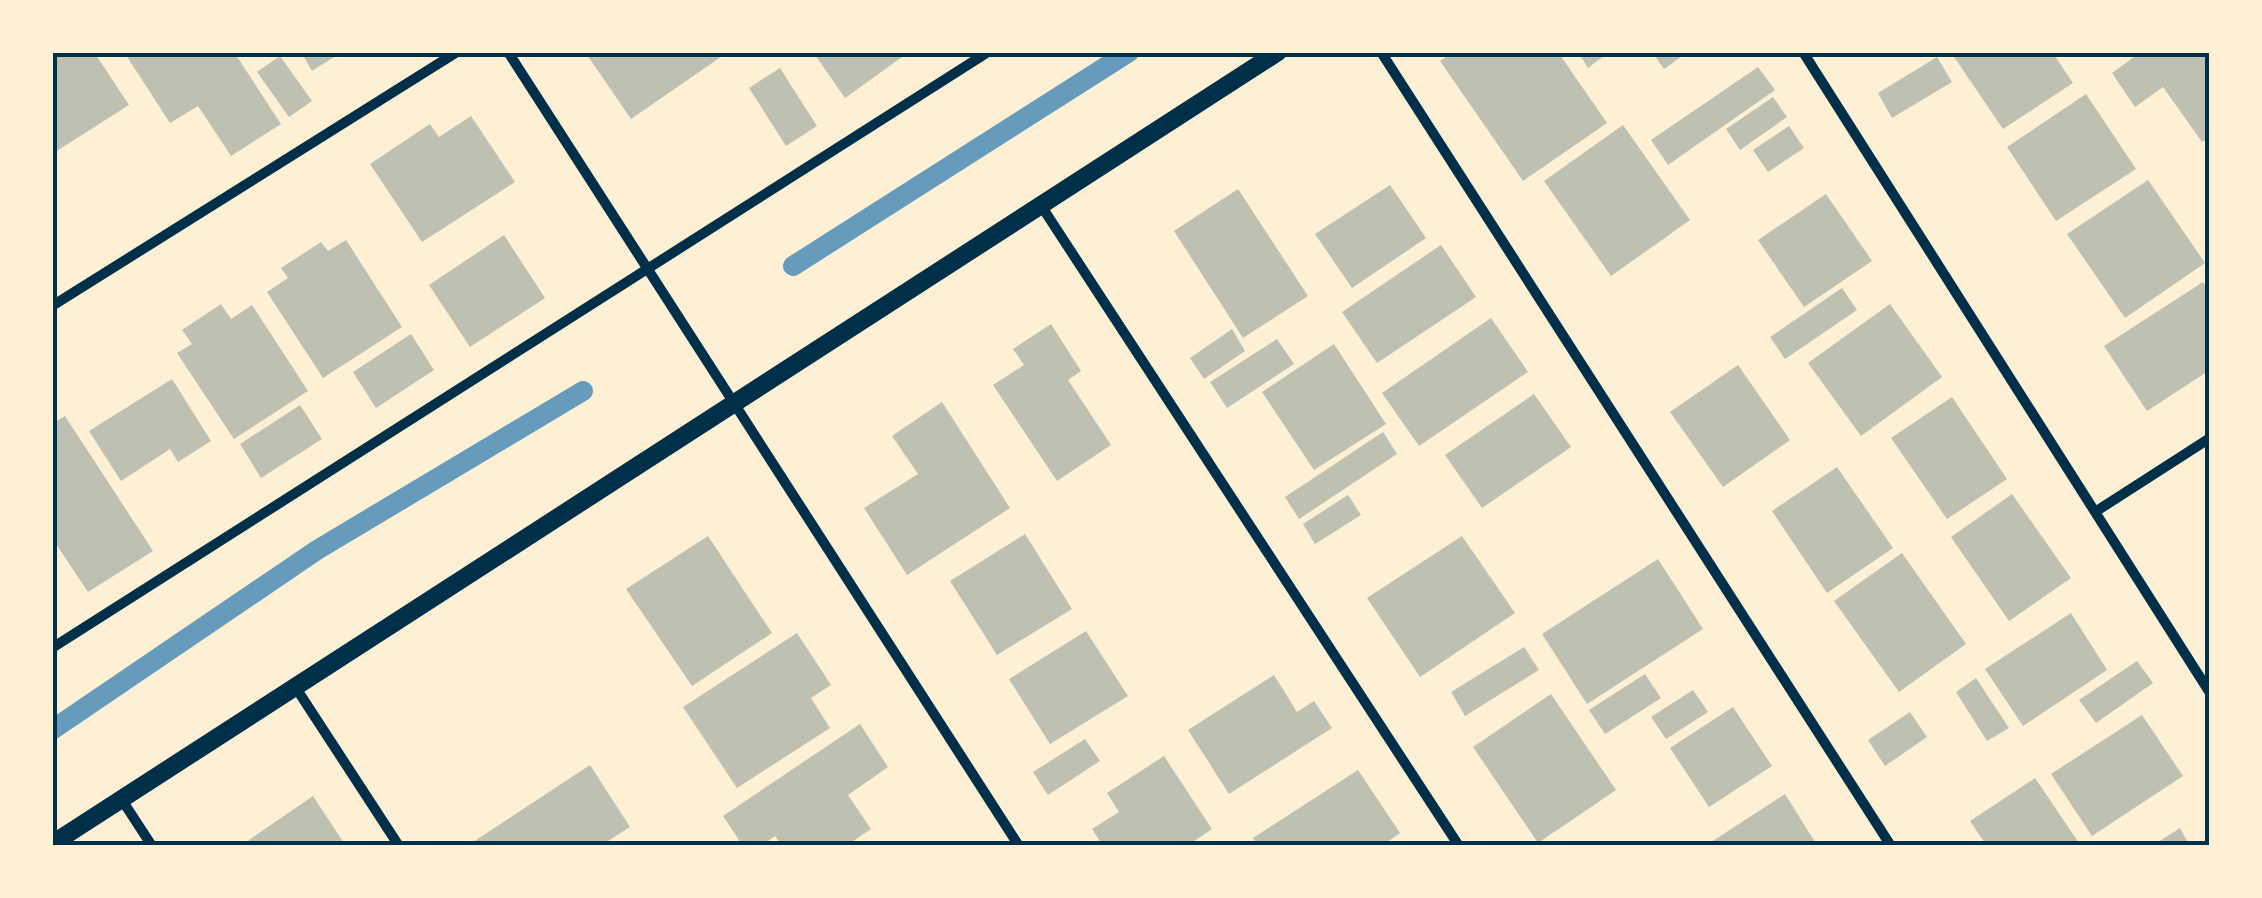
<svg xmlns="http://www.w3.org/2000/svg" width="2262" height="898" viewBox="0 0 2262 898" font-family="'Alegreya Sans',sans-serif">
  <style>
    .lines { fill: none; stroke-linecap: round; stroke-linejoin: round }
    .stream { stroke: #669bbc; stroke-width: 20 }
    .building { fill: #bec0b2 }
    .minor { stroke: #003049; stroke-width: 10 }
    .tertiary { stroke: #003049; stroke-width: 18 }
    .neatline { fill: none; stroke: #003049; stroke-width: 4 }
  </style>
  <rect width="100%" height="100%" fill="#fdf0d5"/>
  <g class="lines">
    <!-- stream -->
    <path class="stream" d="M793 266 1129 52
      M52 730 317 550 583 391"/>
  </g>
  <!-- building -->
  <path class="building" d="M57 52H94L129 105 52 154V55Z
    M124 52H234L281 124 231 156 198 106 170 123Z
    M301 52H342L312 71Z
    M585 52H728L631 119Z
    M813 52H909L845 98Z
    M1453 52H1558L1607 123 1523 181 1440 61Z
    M1578 52H1609L1588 68Z
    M1652 52H1688L1664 69Z
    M1961 52H2052L2073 83 2003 129 1954 57Z
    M2141 52H2210V136L2202 142 2163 87 2135 107 2112 73Z
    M280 56 312 101 289 117 257 72Z
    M1937 57 1952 82 1892 118 1878 93Z
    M1758 67 1775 90 1668 165 1651 140Z
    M780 68 817 126 786 146 749 88Z
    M2086 94 2136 169 2056 221 2007 147Z
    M1773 97 1787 117 1740 150 1726 129Z
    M471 116 515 182 422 242 370 164 430 124 439 137Z
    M1623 125 1690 220 1611 276 1544 181Z
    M1789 126 1804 148 1768 172 1753 150Z
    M2148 180 2205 263 2125 318 2067 234Z
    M1390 185 1426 238 1352 288 1315 234Z
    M1238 189 1308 296 1243 338 1174 231Z
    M1826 194 1872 261 1804 307 1758 240Z
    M504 235 545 298 470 347 429 285Z
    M346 240 402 327 323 378 267 292 288 278 281 268 321 242 328 251Z
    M1441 245 1476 297 1377 363 1342 312Z
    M2203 282 2210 292V370L2147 411 2104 346Z
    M1842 288 1857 310 1785 359 1770 337Z
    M221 304 231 319 252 305 308 391 234 439 177 353 192 344 182 330Z
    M1890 304 1942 377 1861 436 1808 363Z
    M1491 318 1528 372 1419 446 1382 393Z
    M1051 324 1081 371 1068 380 1111 445 1057 481 993 385 1024 365 1013 349Z
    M1232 329 1245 351 1204 379 1190 358Z
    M411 334 434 370 376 408 353 372Z
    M1277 339 1294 364 1227 408 1210 382Z
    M1334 344 1386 424 1314 470 1262 392Z
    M1738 365 1790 440 1723 487 1670 412Z
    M172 379 211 441 178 462 170 449 121 481 89 431Z
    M1534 394 1571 447 1482 508 1445 455Z
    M1952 397 2007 479 1947 519 1891 438Z
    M942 402 1010 508 907 575 864 508 918 474 892 436Z
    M300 405 322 439 261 478 240 444Z
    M65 416 153 551 88 592 52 538V424Z
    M1383 432 1397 454 1299 519 1285 497Z
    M1837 467 1893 548 1827 593 1772 511Z
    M2012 494 2071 578 2009 621 1951 537Z
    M1348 495 1361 515 1315 544 1303 524Z
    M1025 534 1072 609 997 655 950 581Z
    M708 536 772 633 692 686 626 589Z
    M1462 536 1515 613 1420 677 1367 598Z
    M1902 553 1966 644 1899 692 1834 601Z
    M1658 559 1703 629 1587 704 1542 634Z
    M2071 613 2107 670 2023 726 1985 669Z
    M1086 631 1128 696 1050 744 1009 679Z
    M797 633 831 685 811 698 830 728 737 788 683 707Z
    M1524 647 1539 670 1465 716 1451 692Z
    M2137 661 2153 683 2096 723 2079 700Z
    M1645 674 1661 698 1605 734 1589 710Z
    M1274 675 1297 712 1314 701 1332 728 1229 794 1188 730Z
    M1976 678 2009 728 1987 741 1956 692Z
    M1693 690 1708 712 1666 739 1651 717Z
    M1551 694 1616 790 1538 843 1473 747Z
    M1733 707 1772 766 1709 807 1670 748Z
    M1910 712 1927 737 1885 766 1868 740Z
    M2142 715 2183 776 2092 836 2051 774Z
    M860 724 888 767 848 795 871 829 846 846H782L775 836 761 846H743L723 816Z
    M1085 739 1100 761 1048 795 1033 772Z
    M1164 756 1212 829 1187 846H1103L1092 829 1119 812 1107 793Z
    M590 765 630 827 600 846H467Z
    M1358 770 1400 833 1381 846H1258L1253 838Z
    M2035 778 2081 846H1987L1970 821Z
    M1785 794 1815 842 1809 846H1705Z
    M313 796 346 846H252L249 840Z
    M2180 828 2190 846H2152Z"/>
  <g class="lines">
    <!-- minor -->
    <path class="minor" d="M508 52 1019 846
      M1381 52 1891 846
      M1803 52 2210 693
      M1042 207 1459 846
      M52 306 457 52
      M2095 512 2210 438
      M52 648 988 52
      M296 688 399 846
      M122 800 152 846"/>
    <!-- tertiary -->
    <path class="tertiary" d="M52 844 1278 52"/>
  </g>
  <!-- border -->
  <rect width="2262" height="898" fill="none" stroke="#fdf0d5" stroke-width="110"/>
  <rect x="55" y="55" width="2152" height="788" class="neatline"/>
</svg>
